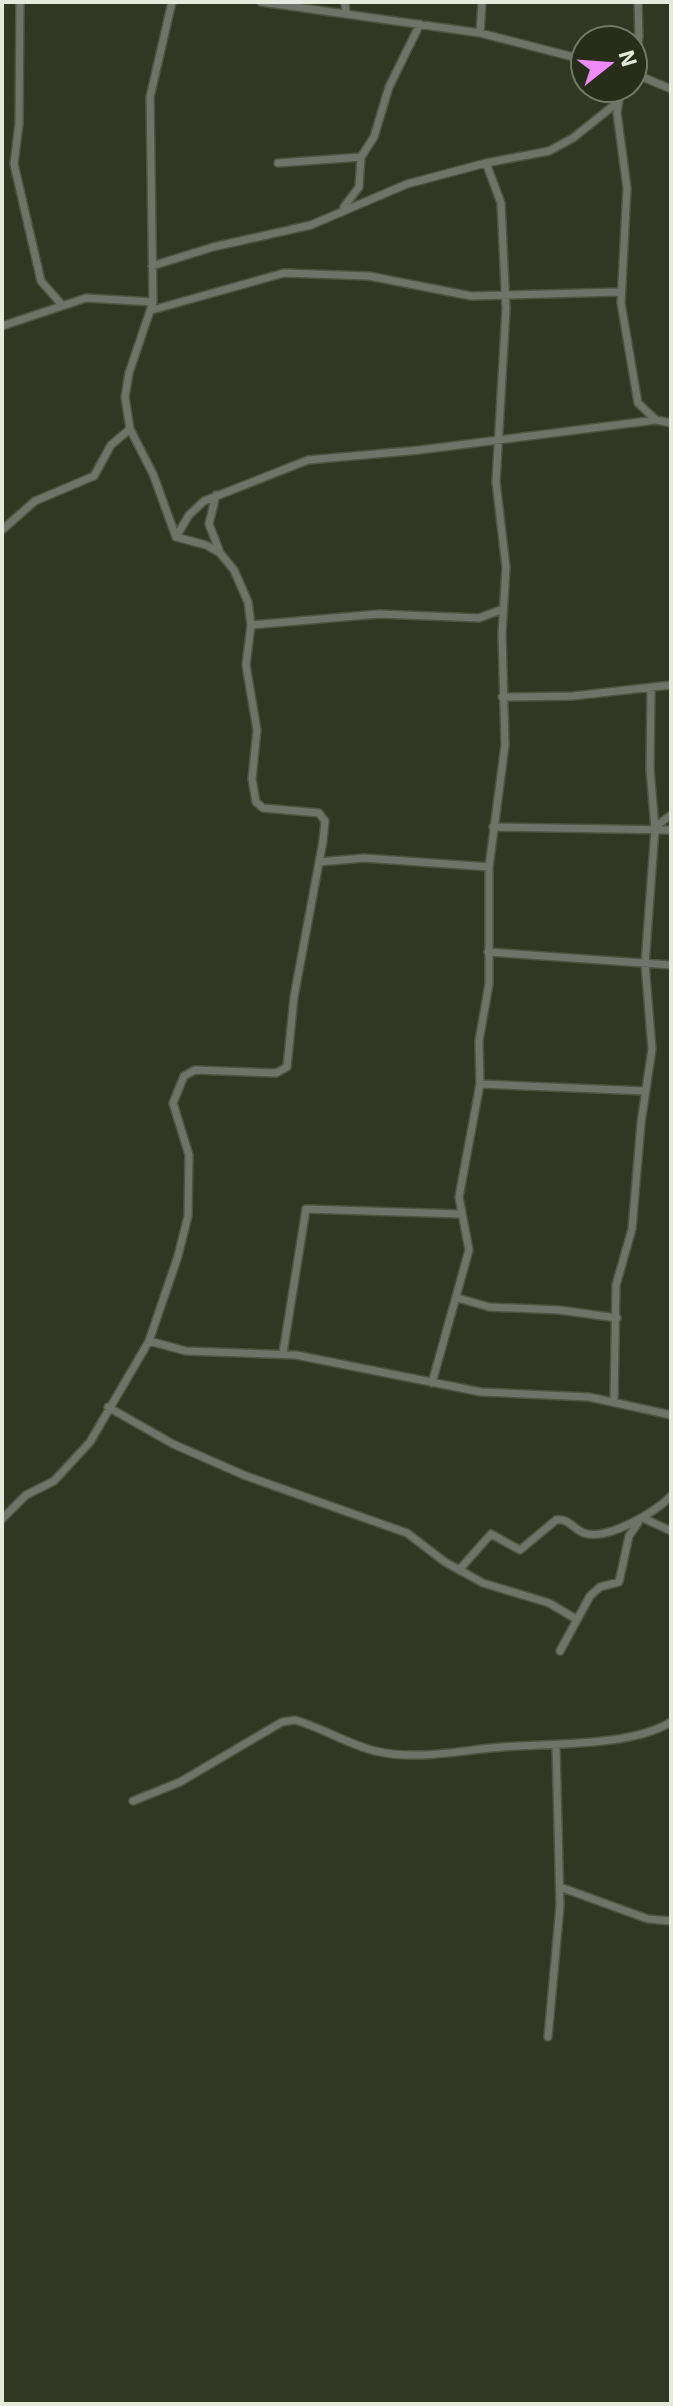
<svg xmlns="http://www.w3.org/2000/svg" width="673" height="2406" font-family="'Exo 2',sans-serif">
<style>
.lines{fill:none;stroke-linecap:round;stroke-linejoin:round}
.street-casing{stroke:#4d5440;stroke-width:10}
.street{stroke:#6f7368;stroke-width:7}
</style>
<rect width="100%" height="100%" fill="#303722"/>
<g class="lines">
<defs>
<path id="street" d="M20,2L19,124L14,164L41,281L62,305
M261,2L480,33L585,60
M345,2L346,14
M480,33L482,2
M633,69L639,37L638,2
M633,73L671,89
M621,88L617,113L627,188L621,303L638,403L655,419
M278,163L361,157
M344,207L359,187L361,157L374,137L389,87L420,24
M152,266L213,247L311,225L407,184L486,163L549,151L573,138L618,102
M152,310L284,273L369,276L471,296L620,292
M2,326L86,298L153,302
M216,495L209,524L219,550
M2,530L35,501L94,476L111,445L130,429
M176,537L189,515L204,501L308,460L420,450L656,420L671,423
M251,625L379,614L479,618L503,609
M502,697L573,696L671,685
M493,827L671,830
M655,827L671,815
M319,862L364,858L489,867
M488,952L671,965
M480,1084L645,1091
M458,1298L489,1307L559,1310L617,1318
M149,1341L186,1351L296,1355L481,1392L589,1397L671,1415
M283,1353L306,1209L460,1214
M432,1383L469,1250L459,1197L480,1084L479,1041L489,984V867L505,745L502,634L506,567L496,482L506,309L501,203L486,163
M614,1402L616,1285L632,1229L641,1123L652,1049L645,964L655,829L650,769L651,689
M108,1407L173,1444L246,1476L407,1533L445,1562L483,1583L549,1603L576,1619
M2,1519L26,1495L54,1481L90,1442L149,1341L178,1256L188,1216L189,1155L173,1103L184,1076L195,1070L276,1073L287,1067L294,997L323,841L325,821L319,813L263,808L256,802L252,779L257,730L246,665L251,625L248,602L234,570L220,553L206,545L176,537L153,474L130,429L125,397L129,373L153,302L150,97L172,2
M645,1519L671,1531
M459,1570L491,1534L520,1550L556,1520C569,1518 573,1529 584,1533C608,1541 655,1512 671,1496
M560,1651L590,1596L600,1587L619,1582L629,1536L638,1523
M133,1801L180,1782L282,1722L295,1720C323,1728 347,1744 375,1751C417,1761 461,1750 503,1747C551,1743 630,1747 671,1722
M560,1887L648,1919L671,1921
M548,2037L560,1906L556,1746"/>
</defs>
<use href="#street" class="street-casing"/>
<use href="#street" class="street"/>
</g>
<rect width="673" height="2406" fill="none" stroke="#e5eadd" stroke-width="8"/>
<g transform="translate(609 64) rotate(73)"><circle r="38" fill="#262d18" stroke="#727967" stroke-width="2"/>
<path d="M0-6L14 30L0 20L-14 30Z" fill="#ee8bf8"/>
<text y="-12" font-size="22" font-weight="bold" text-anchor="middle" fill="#e5eadd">N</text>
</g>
</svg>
